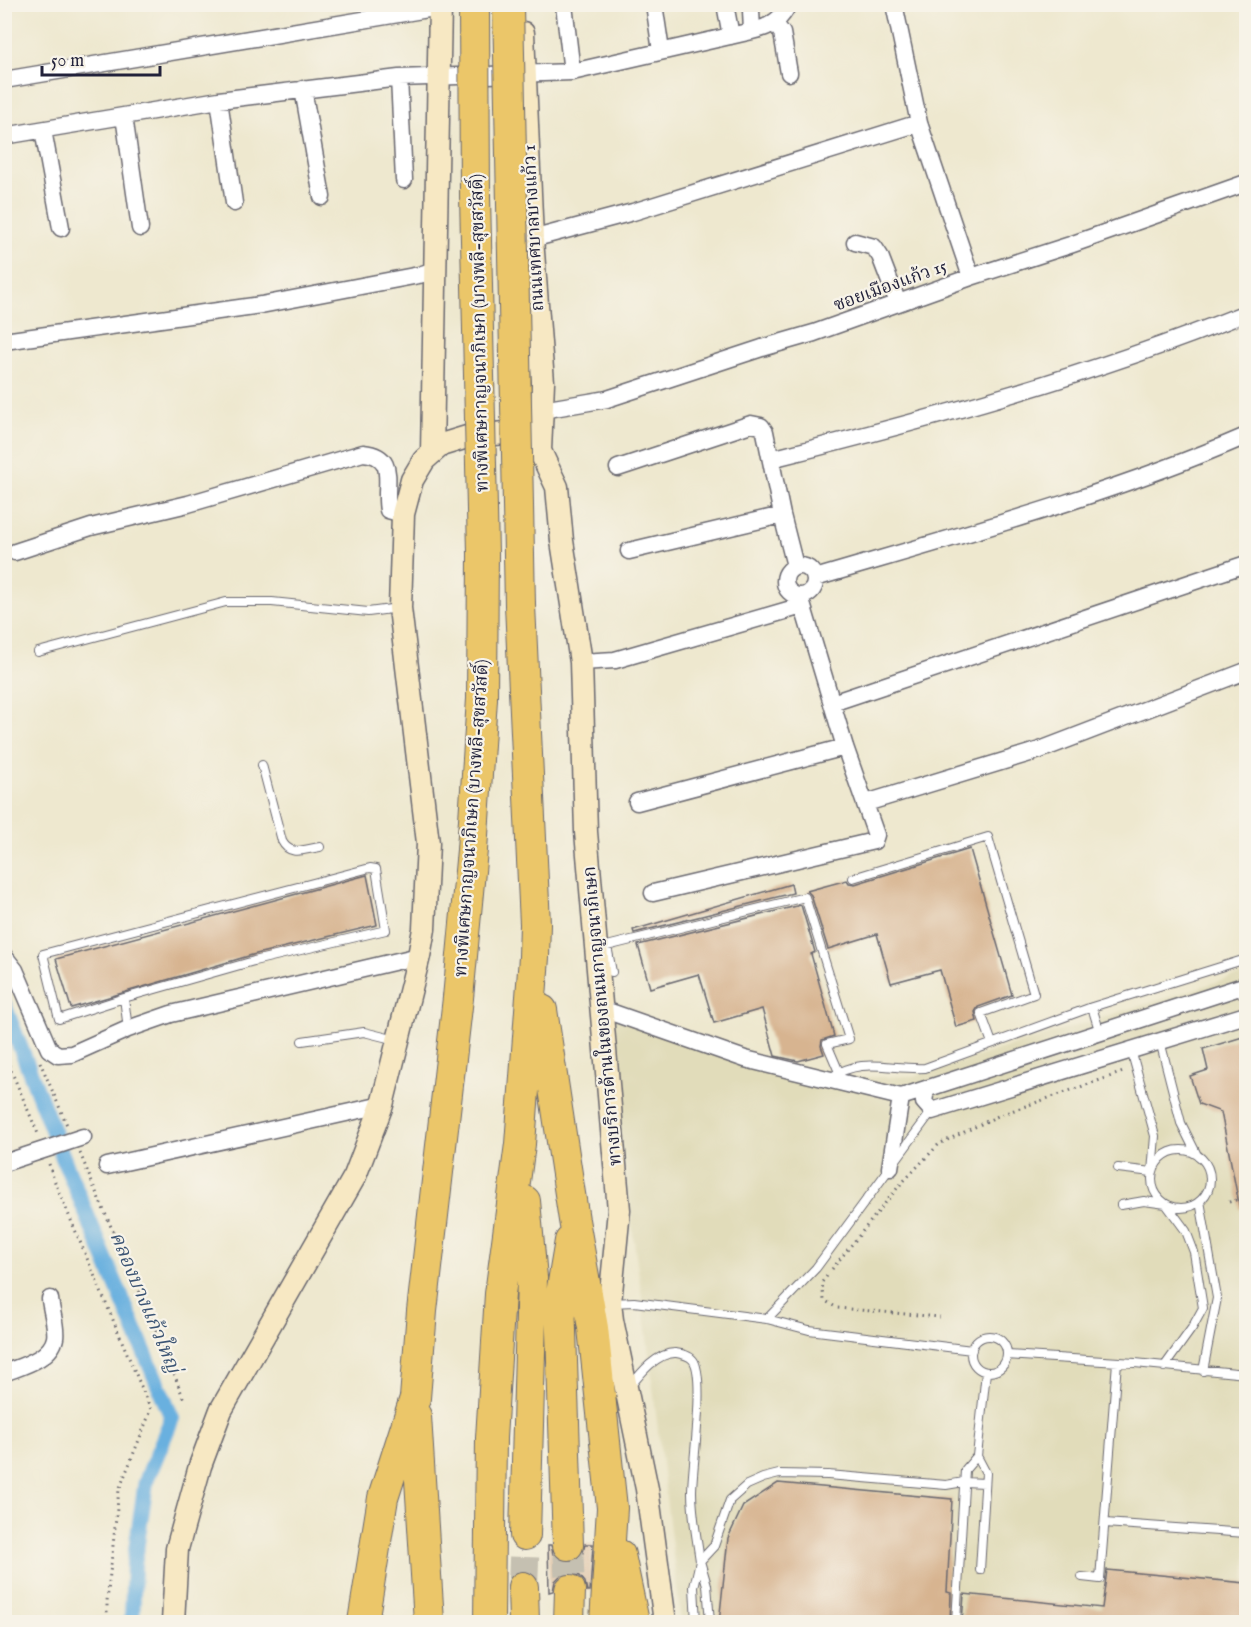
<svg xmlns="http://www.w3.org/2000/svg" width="1251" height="1627" font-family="'IM FELL English','Noto Serif Thai',serif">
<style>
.built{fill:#e1dcba}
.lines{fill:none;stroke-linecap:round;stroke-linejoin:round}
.canal{stroke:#69b0df;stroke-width:16}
.building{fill:#d7b490}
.motorway-tunnel{stroke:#c5c0b1;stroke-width:30;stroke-dasharray:30 15;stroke-linecap:butt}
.service-casing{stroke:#69676f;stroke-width:10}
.minor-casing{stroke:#69676f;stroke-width:19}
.secondary-casing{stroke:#69676f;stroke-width:25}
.motorway-casing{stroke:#69676f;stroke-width:32}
.path{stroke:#69676f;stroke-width:3;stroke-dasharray:1.5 4.5;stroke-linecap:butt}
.service{stroke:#fff;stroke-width:8}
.minor{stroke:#fff;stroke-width:16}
.secondary{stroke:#f7e8c3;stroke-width:22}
.motorway{stroke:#ebc669;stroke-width:30}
.motorway-bridge-casing{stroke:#69676f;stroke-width:32;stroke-linecap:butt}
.motorway-bridge{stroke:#ebc669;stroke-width:30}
.labels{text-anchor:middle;stroke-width:4.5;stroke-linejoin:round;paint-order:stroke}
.street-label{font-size:18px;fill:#22223b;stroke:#f7f3e8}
.water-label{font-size:20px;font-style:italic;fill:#3b5474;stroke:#f7f3e8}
</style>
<rect width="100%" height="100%" fill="#f7f3e8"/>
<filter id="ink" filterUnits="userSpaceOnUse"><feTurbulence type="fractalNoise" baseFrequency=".0167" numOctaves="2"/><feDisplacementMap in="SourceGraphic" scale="12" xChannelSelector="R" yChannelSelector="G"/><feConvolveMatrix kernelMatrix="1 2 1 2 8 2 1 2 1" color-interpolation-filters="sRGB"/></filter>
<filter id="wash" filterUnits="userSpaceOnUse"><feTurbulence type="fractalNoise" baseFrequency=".008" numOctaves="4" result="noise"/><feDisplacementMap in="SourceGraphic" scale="24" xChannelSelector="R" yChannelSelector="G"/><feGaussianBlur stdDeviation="1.35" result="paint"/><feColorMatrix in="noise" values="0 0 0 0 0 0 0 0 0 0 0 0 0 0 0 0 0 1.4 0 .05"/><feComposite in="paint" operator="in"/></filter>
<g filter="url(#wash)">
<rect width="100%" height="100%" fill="#eee8cf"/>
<path class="built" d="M1246,973V1622H681L642,1296L599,1004L818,1079L914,1076Z"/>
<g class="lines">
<path class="canal" d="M4,1005L66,1165L172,1418L146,1481L134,1564L132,1622"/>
</g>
<g id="blocks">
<path class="building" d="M970,849L1012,995L978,1007L975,1012L977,1021L956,1027L940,970L891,983L877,934L828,949L811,895L807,891L847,880L849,883L855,884Z
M367,875L377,925L252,955L71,1008L56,959Z
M791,884L793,893L634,933L633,930Z
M801,905L815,952L811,954L834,1036L822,1040L821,1046L824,1054L798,1061L775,1056L762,1009L714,1023L699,974L650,988L638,945Z
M1246,1036V1209H1240L1221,1112L1199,1104L1190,1076L1208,1070L1203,1049Z
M778,1483L952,1499L947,1592L951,1593L950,1623H719L728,1538L743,1506Z
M585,1544H593L590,1591H587L585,1582L580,1576L570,1573L561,1575L555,1581L553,1591L549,1592L548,1545H551L553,1554L559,1560L568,1562L578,1559L583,1553Z
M1107,1570L1246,1583V1623H962L964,1594L1102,1608Z"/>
</g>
</g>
<g filter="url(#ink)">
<use href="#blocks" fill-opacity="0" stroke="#69676f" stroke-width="1.5"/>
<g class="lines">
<path class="motorway-tunnel" d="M568,1545L570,1590
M523,1587L525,1535"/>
<defs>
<path id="service" d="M38,652L226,602H272L368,612L399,608
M262,765L282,841C290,857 304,849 320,847
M853,878L988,837L1034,994L981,1013L992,1043
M612,972L607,946L805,897L849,1039L827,1044L839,1072
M124,998L59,1019L43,954L370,868L376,869L386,930L254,961L124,998L128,1029
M1092,1007L1100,1033
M302,1041L364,1032L396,1040
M1160,1041L1181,1123L1196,1153
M830,1078C862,1056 889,1070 925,1068L1092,1007L1246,959
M1152 1179a29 29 0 1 1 58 0a29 29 0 1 1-58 0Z
M1118,1168L1152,1172L1155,1136L1131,1050
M1200,1201L1217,1298L1203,1371
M1121,1205L1144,1201L1166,1204L1186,1231L1194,1252L1203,1308L1192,1328L1164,1367
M611,1303L634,1302L767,1319L809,1330L972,1350
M767,1319L816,1268L932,1111
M971 1354a18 18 0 1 1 36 0a18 18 0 1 1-36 0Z
M1007,1355L1135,1363L1246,1374
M629,1388C640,1374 657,1352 676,1353C682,1354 689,1355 693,1360C706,1376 692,1467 692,1492C692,1515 697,1539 700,1561
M1105,1523L1246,1533
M700,1561L714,1546L730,1500L747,1485L763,1478L779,1474L828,1475L946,1485L964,1482L985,1483
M980,1570L986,1473L977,1456L986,1372
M1082,1577L1100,1579L1117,1362
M696,1622L694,1587L700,1561L707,1585L710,1622
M956,1622L965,1470L977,1456"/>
<path id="minor" d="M654,4L661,51
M725,4L731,36
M754,4L751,10L752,31C768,28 782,20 788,4
M894,4L919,123L971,277
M564,5L572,72
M774,22L782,33L789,73
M4,80L458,4
M303,89L322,197
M219,100L234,203
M124,116L140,228
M43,130L61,228
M4,136L219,100L399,78
M404,180L399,78L572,72L752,31
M532,239L633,212L919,123
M855,242L874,247L880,256L898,303
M4,341L261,305L419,275L435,270
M542,410L607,399L762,348L814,333L971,277L1070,245L1246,183
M771,459C932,419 1092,375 1246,313
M618,468L751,424L761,426L765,432L782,515L795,566
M629,551L782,515
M15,552L91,527L188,504L363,453C399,456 383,485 388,510L403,514
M785 581a15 15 0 1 1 30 0a15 15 0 1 1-30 0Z
M815,578C961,535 1107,496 1246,436
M581,662L615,660L802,606
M832,703L1246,564
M637,802L845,747
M866,803L1040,750L1246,671
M653,893L874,841L876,835L845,747L800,597
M4,956L15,970L49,1049L58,1055L72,1054L128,1029L171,1014L419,956
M602,1009L745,1059L901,1097L1246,985
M926,1089L924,1102L932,1111L1246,1015
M4,1163L83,1137
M107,1166L382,1105
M890,1168L901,1097
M4,1373C21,1366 51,1359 55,1338C57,1327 51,1311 50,1299"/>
<path id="secondary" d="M523,33L532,239L543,382L540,451
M432,453L440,4
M173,1622L177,1549L200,1466L221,1410L355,1176L382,1105L419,956L424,929L428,843L400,608L403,514L412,480L424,460L441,445L467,437L504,433L540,451L557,487L562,541L581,662L586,832L619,1210L610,1303L612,1320L647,1489L665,1622"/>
<path id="motorway" d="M542,1010L574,1220L593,1328L612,1508L605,1622
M416,1416L429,1622
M525,1535L532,1278L525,1201
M568,1545L560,1300L570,1241
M620,1555L634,1622
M523,1587L524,1622
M363,1622L383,1498L415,1398L422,1311L458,998
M489,1622L491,1438L500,1294L520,1144L534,957L535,924L520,605
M569,1622L570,1590"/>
</defs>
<use href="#service" class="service-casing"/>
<use href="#minor" class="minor-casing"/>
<use href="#secondary" class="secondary-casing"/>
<use href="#motorway" class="motorway-casing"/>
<path class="path" d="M4,1054L39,1136
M40,1062L67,1125
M80,1153C113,1236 153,1316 184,1400
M49,1164L54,1180L151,1410L119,1490L107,1601V1622
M1229,1202L1246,1197
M832,1269L899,1186L939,1144L1000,1115L1126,1071
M827,1276L822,1282L824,1300L837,1308L940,1317"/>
<use href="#service" class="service"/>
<use href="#minor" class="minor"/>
<use href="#secondary" class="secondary"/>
<use href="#motorway" class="motorway"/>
<defs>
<path id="motorway-bridge" d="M508,4L520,605
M458,998L472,850L482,699L483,554L475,196L474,4"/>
</defs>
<use href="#motorway-bridge" class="motorway-bridge-casing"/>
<use href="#motorway-bridge" class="motorway-bridge"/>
</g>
</g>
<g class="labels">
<g class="street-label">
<text transform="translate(533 228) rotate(-93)" y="6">ถนนเทศบาลบางแก้ว 1</text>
<text transform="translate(890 285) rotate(-20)" y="6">ซอยเมืองแก้ว 15</text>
<text transform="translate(479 333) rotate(-91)" y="6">ทางพิเศษกาญจนาภิเษก (บางพลี-สุขสวัสดิ์)</text>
<text transform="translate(471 818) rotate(-86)" y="6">ทางพิเศษกาญจนาภิเษก (บางพลี-สุขสวัสดิ์)</text>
<text transform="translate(602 1016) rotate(-95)" y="6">ทางบริการด้านในของถนนกาญจนาภิเษก</text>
</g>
<g class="water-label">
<text transform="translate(146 1302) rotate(67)" y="7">คลองบางแก้วใหญ่</text>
</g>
</g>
<rect width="1251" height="1627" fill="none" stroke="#f7f3e8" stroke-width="24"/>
<path d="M42 66v9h118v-9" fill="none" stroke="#22223b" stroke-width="3"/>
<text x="51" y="66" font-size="18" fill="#22223b" stroke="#f7f3e8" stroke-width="4.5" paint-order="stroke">50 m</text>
</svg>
